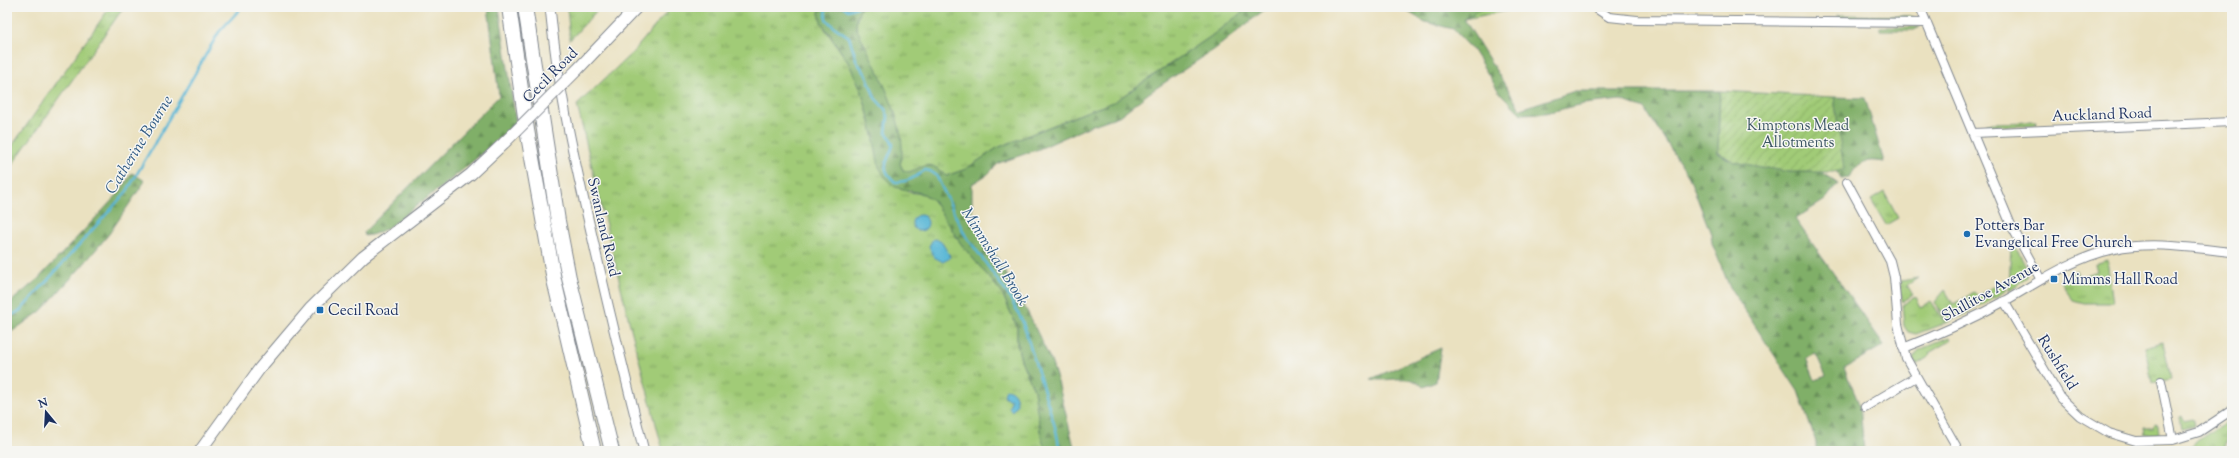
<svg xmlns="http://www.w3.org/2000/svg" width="2239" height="458" font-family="'Sorts Mill Goudy',serif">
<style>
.grass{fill:url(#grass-tufts);stroke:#5e7d6a}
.forest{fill:url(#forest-firs);stroke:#4e6f63;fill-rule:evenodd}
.garden{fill:url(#garden-furrows);stroke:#5e7d6a}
.water{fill:#57b6d6;stroke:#39729a}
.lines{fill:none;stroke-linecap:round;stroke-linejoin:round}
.stream{stroke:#57b6d6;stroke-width:2.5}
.minor-casing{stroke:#82888f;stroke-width:10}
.tertiary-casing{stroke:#82888f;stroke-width:11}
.secondary-casing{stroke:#82888f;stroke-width:13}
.motorway-casing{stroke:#82888f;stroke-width:16}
.minor{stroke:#fff;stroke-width:8}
.tertiary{stroke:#fff;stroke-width:9}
.secondary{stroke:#fff;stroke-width:11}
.motorway{stroke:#fff;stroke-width:14}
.secondary-bridge-casing{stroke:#82888f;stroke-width:13;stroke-linecap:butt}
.secondary-bridge{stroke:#fff;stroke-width:11}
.poi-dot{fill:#1f6fb2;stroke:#f6f6f2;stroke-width:1.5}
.labels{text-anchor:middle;stroke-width:3;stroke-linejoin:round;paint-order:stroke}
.street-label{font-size:15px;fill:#1b2f5e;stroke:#f6f6f2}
.park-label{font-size:15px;fill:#3c5664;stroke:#f6f6f2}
.poi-label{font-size:15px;fill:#1b2f5e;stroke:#f6f6f2;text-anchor:start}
.water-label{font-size:16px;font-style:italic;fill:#2d5882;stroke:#f6f6f2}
</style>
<defs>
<pattern id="grass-tufts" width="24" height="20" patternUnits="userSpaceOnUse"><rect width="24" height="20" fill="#a1cb77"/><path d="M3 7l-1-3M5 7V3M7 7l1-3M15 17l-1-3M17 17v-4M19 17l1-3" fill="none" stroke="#82a565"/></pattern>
<pattern id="forest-firs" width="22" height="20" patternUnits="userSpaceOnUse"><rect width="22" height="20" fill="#80af68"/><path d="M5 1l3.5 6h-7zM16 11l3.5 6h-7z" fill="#688f59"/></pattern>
<pattern id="garden-furrows" width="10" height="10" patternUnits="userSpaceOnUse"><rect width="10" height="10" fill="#a1cb77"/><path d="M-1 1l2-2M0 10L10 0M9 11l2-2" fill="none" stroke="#82a565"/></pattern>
</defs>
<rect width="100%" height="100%" fill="#f6f6f2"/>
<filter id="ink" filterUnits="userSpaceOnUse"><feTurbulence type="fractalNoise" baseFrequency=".025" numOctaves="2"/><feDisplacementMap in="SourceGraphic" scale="8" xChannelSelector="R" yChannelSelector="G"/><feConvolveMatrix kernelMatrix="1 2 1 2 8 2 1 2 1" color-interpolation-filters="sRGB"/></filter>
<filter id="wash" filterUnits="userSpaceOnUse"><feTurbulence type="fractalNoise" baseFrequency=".012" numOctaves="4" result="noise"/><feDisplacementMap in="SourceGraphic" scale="16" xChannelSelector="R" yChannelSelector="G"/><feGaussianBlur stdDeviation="0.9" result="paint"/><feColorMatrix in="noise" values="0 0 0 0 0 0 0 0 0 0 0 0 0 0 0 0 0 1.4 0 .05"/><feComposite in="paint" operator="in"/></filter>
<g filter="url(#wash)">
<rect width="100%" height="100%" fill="#eae1c0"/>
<path class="grass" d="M110,7H124L7,172V153Z
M567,7H600L570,40Z
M671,7H821L819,13L825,29L848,62L861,89L871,125L908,192L924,194L933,200L961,244L1002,293L1017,327V344L1021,360L1034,390L1041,436L1046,451H663L629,321L577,105L633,52Z
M861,7H1249L1210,37L1114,102L1086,112L997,148L966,169L946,176C929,160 928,165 909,172L903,170L900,164L902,158L856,27L857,17Z
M1485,7H1527L1464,19Z
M1837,15L1911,16L1915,19H1838Z
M1880,27H1920L1914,30H1880Z
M2036,122L2035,125L2032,126H1985L1987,123Z
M1884,192L1898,218L1886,225L1871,200Z
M2013,242L2029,271L2028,278L2009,290L2011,243Z
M2107,260L2113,303H2084L2073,300L2060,280L2076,271L2079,277L2097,271L2095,264Z
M1918,278L1907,285L1913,295L1902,302L1901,281Z
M2006,279L2005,291L1994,298L1989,289Z
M1945,290L1953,304L1961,300L1969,312L1946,323L1935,302Z
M1987,290L1993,298L1970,311L1963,299L1974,292L1978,296Z
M1915,297L1920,307L1931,301L1945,323L1916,334L1908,332L1904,326L1902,305Z
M1950,337L1951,340L1929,353L1930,356L1916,365L1913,359L1919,350Z
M2163,342L2171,379L2152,383L2145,347Z
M2182,416L2184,421L2192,419L2194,426L2182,429L2180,417Z
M2232,419L2224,451H2175L2192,446L2196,441Z
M2154,423L2158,424L2159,434H2145L2144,427H2153Z"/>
<path class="forest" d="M488,7H499L516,123C483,154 449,182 412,209C398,220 384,234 365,236L364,232L499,96Z
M821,7H861L857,17L856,27C871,59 912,129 900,164L903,170L909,172C928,165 929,160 946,176L966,169L997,148L1086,112L1114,102L1210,37L1249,7H1268L1215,49L1149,93L1119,116L1090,126L1039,149L999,163L988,174L972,184V212L1028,313L1051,361L1058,382L1075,451H1046L1041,436L1034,390L1021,360L1017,344V327L1002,293L961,244L933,200L924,194L895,187L886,179L879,167L871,125L861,89L848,62L821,22L819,13Z
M1400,7H1485L1464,19L1520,109L1575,91H1720L1718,153L1734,162L1790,172H1821L1838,184L1825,200L1795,219L1884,345L1844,368L1860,406L1864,451H1816V442L1798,391L1730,288L1712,243L1711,234L1689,177L1645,109L1621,100L1584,104L1545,113L1521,114L1500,93L1472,49L1453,29L1425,22ZM1816,354L1826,376L1815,380L1806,358Z
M1834,97L1865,98L1884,162C1865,159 1859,161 1849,178L1842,179L1836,171L1843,169Z
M132,173L145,181L109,234L83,265L41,311L7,335V305L38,279L118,194Z
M1441,348L1436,382L1423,387C1409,372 1389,383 1371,379Z"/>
<path class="garden" d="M1720,91L1834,97L1844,170L1833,172H1790L1734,162L1718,152Z"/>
<path class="water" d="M912 223a8 8 0 1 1 16 0a8 8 0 1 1-16 0Z
M933,239L940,240L949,254L950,258L943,262L934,257L929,246Z
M1006,389C1015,390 1017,398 1017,405L1012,411L1009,408L1011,400L1005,398L1004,395Z"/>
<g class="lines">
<path class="stream" d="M825,7L826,19L833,26L849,37L857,62L867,76L875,98L885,109L888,116L886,133L890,137L893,145C888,163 878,166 895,182C909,182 914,178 925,170L930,171L936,175L964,233L1007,293L1022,320L1056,430L1060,451
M844,7L848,10L857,7
M7,318L21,310L127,191L219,32L242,7"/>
</g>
</g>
<g filter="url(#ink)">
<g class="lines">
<defs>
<path id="minor" d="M1594,7L1609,17L1637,20L1927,23
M1920,7L2011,225L2041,280
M1973,133L2232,122
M1847,182L1890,261L1894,277L1898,324L1906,358L1959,451
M2004,301L2061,398L2080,416L2109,433L2136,441L2173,440L2199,432L2232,410
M1903,348C1938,335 1972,319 2005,301C2040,281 2073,258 2114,249C2152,241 2193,248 2232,252
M2161,381L2173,440
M1865,407L1916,377"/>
<path id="tertiary" d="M550,7C557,82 573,154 590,227C607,302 625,377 644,451"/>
<path id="secondary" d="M577,70L637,7
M200,451L260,368L310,309L363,257L471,174L505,142"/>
<path id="motorway" d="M509,7L527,130L554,280L594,451
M525,7L558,221L569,278L612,451"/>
</defs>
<use href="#minor" class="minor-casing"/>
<use href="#tertiary" class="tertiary-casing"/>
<use href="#secondary" class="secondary-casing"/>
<use href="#motorway" class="motorway-casing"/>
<use href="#minor" class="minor"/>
<use href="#tertiary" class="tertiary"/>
<use href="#secondary" class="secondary"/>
<use href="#motorway" class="motorway"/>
<defs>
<path id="secondary-bridge" d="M505,142L577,70"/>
</defs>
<use href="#secondary-bridge" class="secondary-bridge-casing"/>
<use href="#secondary-bridge" class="secondary-bridge"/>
</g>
</g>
<g class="poi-dot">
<circle cx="1967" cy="234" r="4"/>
<rect x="2050" y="275" width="8" height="8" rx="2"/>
<rect x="316" y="306" width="8" height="8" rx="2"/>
</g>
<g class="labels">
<g class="street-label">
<text transform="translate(550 75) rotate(-45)" y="5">Cecil Road</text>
<text transform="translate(2102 114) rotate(-2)" y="5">Auckland Road</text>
<text transform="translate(604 227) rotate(77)" y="5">Swanland Road</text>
<text transform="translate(1990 291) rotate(-29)" y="5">Shillitoe Avenue</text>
<text transform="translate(2058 362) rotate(58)" y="5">Rushfield</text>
</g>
<g class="park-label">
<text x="1798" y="130">Kimptons Mead<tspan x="1798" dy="17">Allotments</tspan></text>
</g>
<g class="poi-label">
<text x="1975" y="230">Potters Bar<tspan x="1975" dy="17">Evangelical Free Church</tspan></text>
<text x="2062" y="284">Mimms Hall Road</text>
<text x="328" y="315">Cecil Road</text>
</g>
<g class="water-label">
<text transform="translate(138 144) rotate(-58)" y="6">Catherine Bourne</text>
<text transform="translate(996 256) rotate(58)" y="6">Mimmshall Brook</text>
</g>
</g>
<rect width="2239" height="458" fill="none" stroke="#f6f6f2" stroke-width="24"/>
<g transform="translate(46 412) rotate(342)" stroke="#f6f6f2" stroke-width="3" paint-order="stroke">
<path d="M0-3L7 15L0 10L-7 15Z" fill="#1b2f5e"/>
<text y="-6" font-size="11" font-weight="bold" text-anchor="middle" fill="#1b2f5e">N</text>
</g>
</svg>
